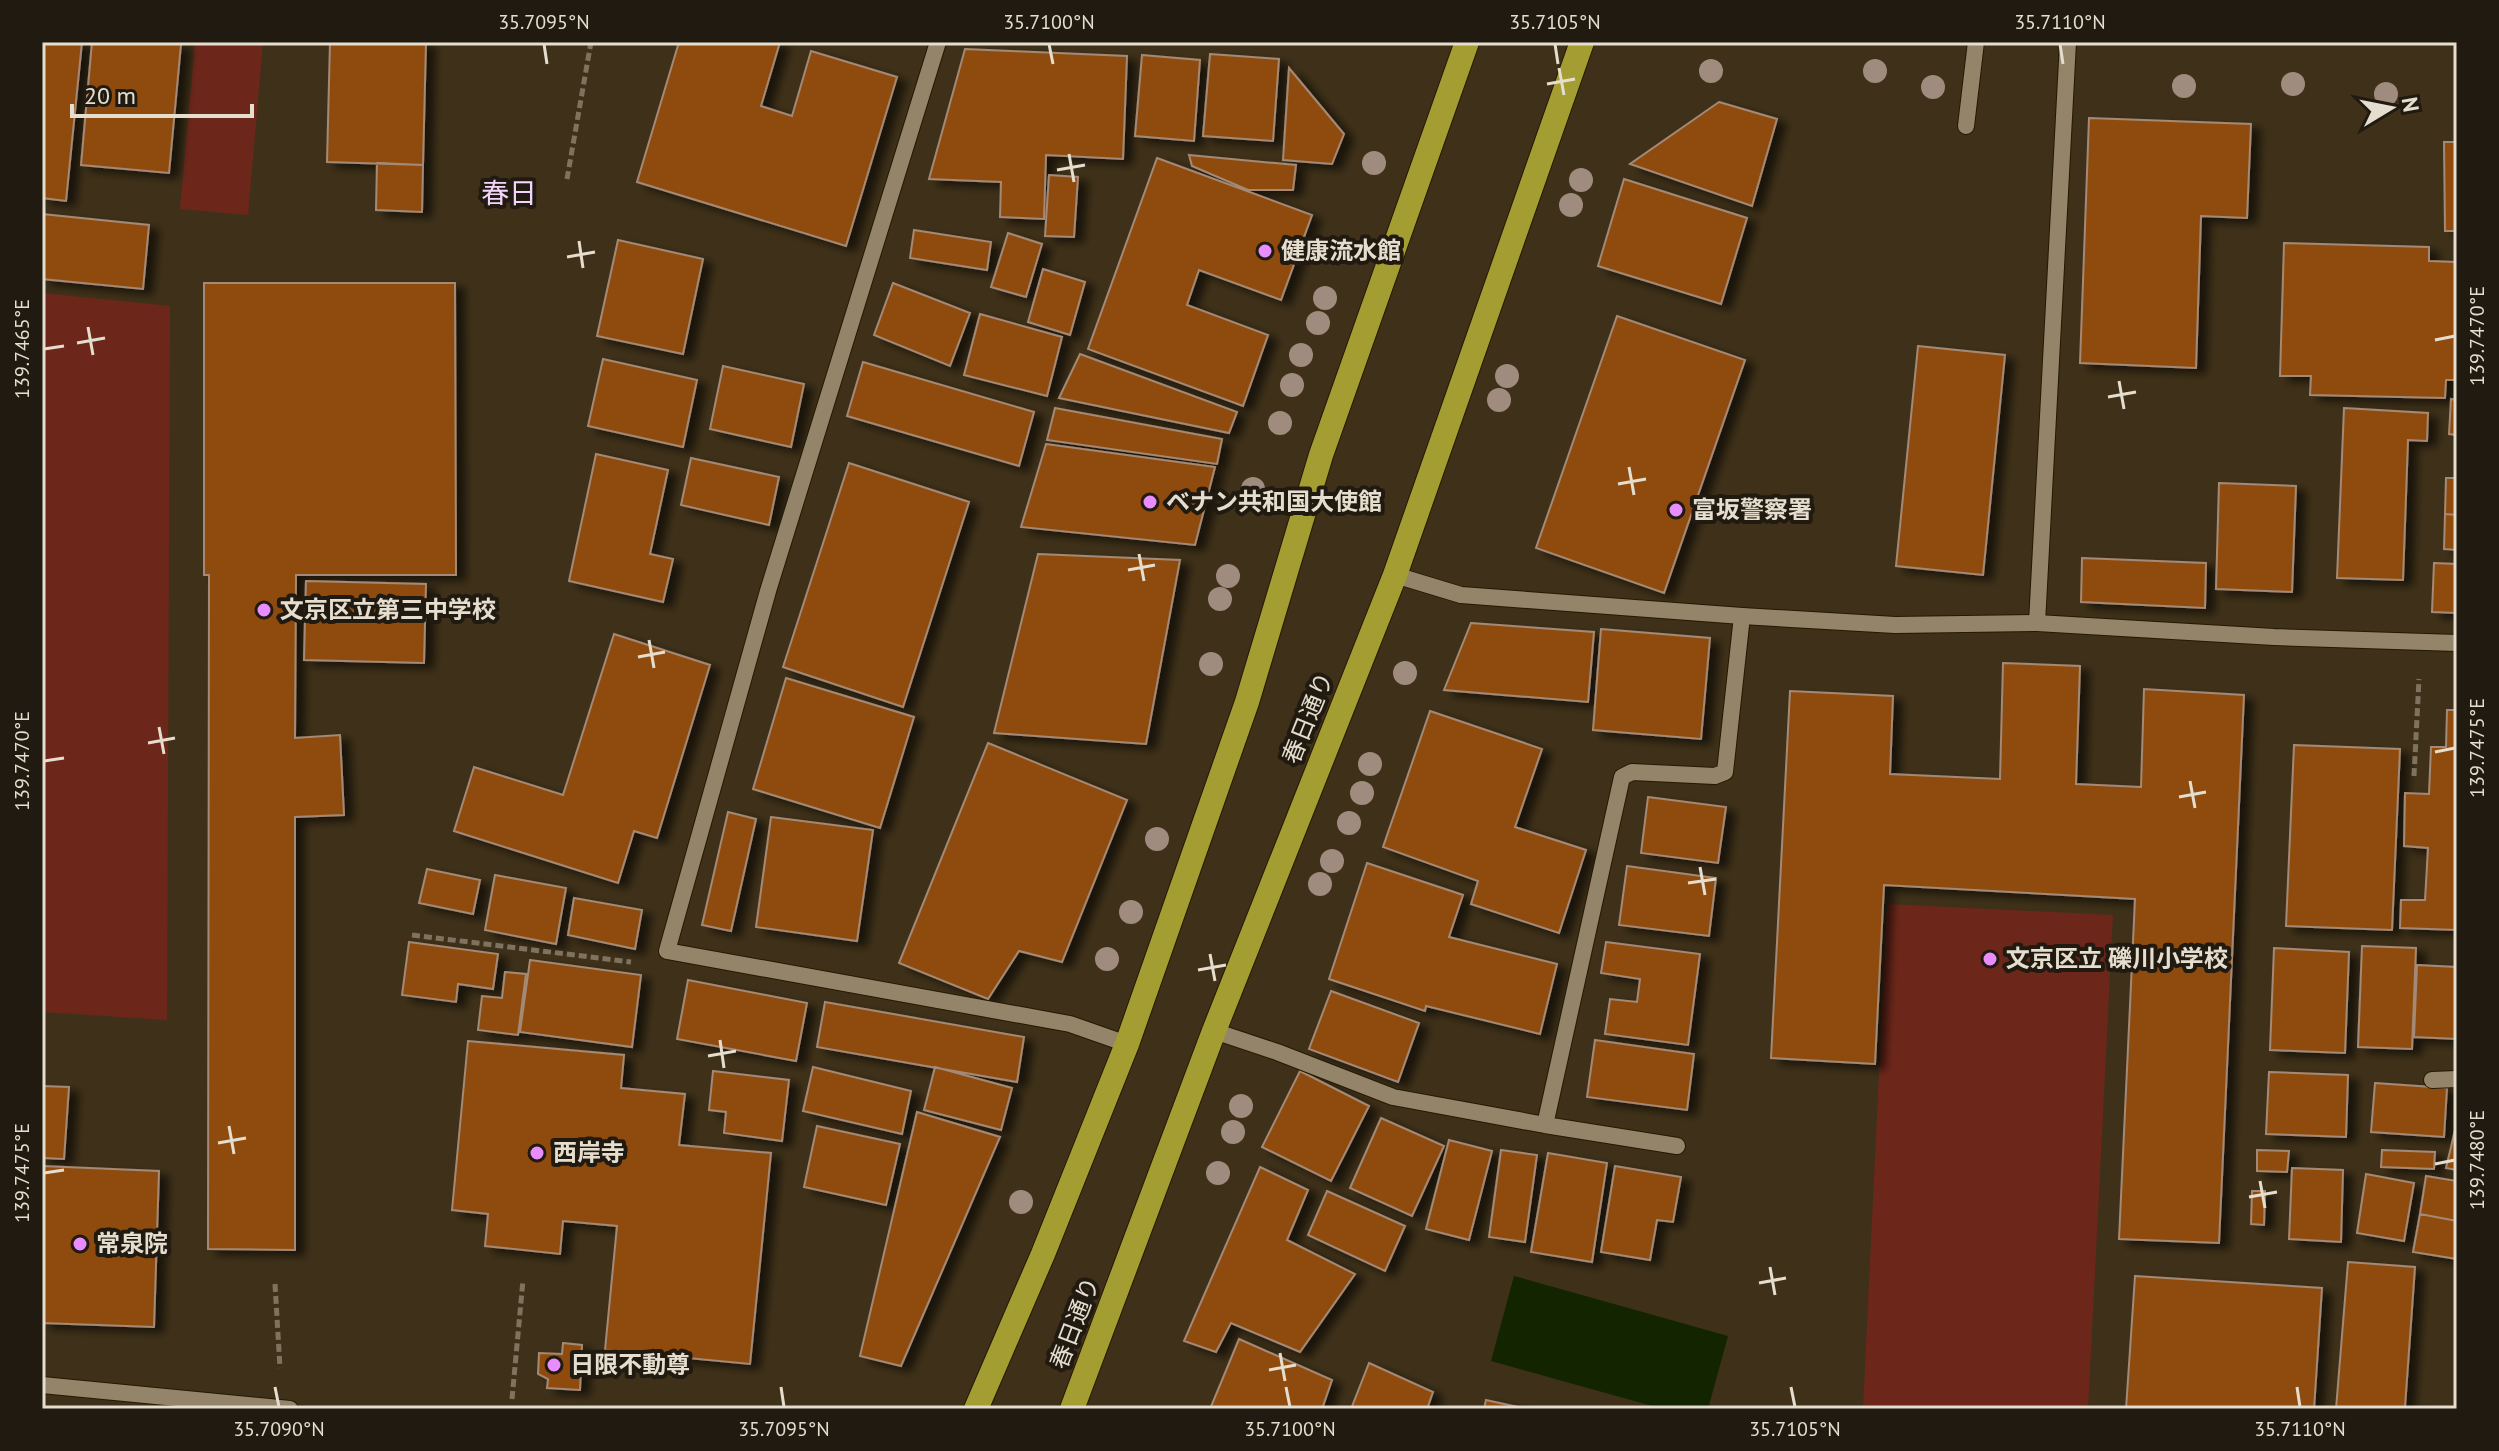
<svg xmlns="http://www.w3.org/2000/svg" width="2499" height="1451" font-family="'PT Sans','Noto Sans JP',sans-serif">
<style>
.green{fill:#6c271a}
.water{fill:#132400}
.building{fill:#8f4c0b;stroke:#a48976;stroke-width:2;filter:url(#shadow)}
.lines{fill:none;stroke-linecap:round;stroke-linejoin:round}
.lane-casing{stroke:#251902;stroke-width:18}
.street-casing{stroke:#251902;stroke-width:18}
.highway-casing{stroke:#251902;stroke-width:26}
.path{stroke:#7f735f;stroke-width:5;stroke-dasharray:8 4;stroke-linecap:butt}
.lane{stroke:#94856a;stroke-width:16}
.street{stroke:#94856a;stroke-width:16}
.highway{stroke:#a49d32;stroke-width:24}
.tree{fill:#a08c7e}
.ticks{fill:none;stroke:#e5ddce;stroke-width:3}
.poi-dot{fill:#e98dfe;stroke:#211a10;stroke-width:3}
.labels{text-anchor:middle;stroke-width:8;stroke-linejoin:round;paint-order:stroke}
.poi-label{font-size:24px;font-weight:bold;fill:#e5ddce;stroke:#211a10;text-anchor:start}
.street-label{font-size:24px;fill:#e5ddce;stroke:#211a10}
.quarter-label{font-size:28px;fill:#f3d4fa;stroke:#211a10}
.neatline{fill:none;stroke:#e5ddce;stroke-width:3}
.ticks-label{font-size:20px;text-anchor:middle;fill:#e5ddce}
</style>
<defs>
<filter id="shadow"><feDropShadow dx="9" dy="5" stdDeviation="4" flood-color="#0009"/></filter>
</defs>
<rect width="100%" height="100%" fill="#3f3119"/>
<path class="green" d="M195,42H263L248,215L180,209Z
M42,293L170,306L167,1020L42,1012Z
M1887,904L2113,915L2088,1409H1863Z"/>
<path class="water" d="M1514,1276L1728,1336L1708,1409H1663L1491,1361Z"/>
<path class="building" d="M42,42H82L66,201L42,198Z
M92,42L181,44L169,173L81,165Z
M330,42H426L423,165L327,162Z
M679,42H780L761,106L792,116L811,51L897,77L846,246L637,182Z
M965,49L1127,56L1123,159L1046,155L1044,219L1000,217L1001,182L929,179Z
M1210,54L1279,59L1273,141L1203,136Z
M1142,55L1200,60L1194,141L1135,136Z
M1289,68L1344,134L1332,164L1283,160Z
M1719,102L1777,119L1752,206L1630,164Z
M2089,118L2251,124L2247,218L2201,216L2196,368L2080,363Z
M2444,142H2457V231H2445Z
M1189,155L1296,165L1293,190H1248L1192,166Z
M1157,158L1312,215L1281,300L1199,270L1187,305L1268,335L1243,406L1088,349Z
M377,163L423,165L422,212L376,210Z
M1049,175L1078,177L1074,237L1045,236Z
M1624,179L1747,218L1721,304L1598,266Z
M42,214L149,225L143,289L42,279Z
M914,230L991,242L987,270L910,258Z
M1008,233L1042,244L1026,297L991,287Z
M618,240L703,259L683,354L597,336Z
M2284,243L2429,247V261L2457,262V380H2446L2445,398L2310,395L2311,376H2280Z
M1043,269L1085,282L1070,335L1028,322Z
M204,283H455L456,575H296L295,738L340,735L344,815L295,817V1250L208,1249L209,575H204Z
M893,283L970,313L950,366L874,335Z
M980,314L1062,337L1047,396L964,375Z
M1617,316L1745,360L1664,593L1536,548Z
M1918,346L2005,355L1983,575L1896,566Z
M1080,354L1237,412L1229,433L1059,398Z
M603,359L697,380L683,447L588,426Z
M863,362L1034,412L1019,466L847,416Z
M723,366L804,384L791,447L710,429Z
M2451,399L2457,400V435L2449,434Z
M1055,408L1222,439L1217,464L1047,440Z
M2344,408L2428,413L2427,441L2408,440L2403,580L2337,578Z
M1046,444L1215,467L1195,545L1021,527Z
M596,454L668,470L650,554L673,559L663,602L569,581Z
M691,458L779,477L769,525L681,505Z
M849,463L969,502L903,707L783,667Z
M2446,478H2457V515L2445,514Z
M2219,483L2296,486L2292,592L2216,589Z
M2445,514L2457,515V550L2444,549Z
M1038,554L1180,560L1146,744L994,733Z
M2082,558L2206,563L2205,608L2081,602Z
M2434,563L2457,564V613L2432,612Z
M306,581L426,584L424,663L304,660Z
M1471,623L1594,632L1588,702L1444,690Z
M1601,629L1710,638L1701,739L1593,730Z
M614,634L710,665L657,838L634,831L618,883L454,831L474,767L563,795Z
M2003,663L2080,666L2076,784L2141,787L2144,689L2244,695L2219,1243L2119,1239L2135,899L1884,885L1875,1064L1771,1058L1790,691L1893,696L1890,774L2000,779Z
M786,678L914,717L880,828L753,789Z
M2447,710H2457V930L2400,928L2401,900H2425L2428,848L2404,846L2405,793L2429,794L2431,747H2446Z
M1430,711L1542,749L1515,827L1586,850L1559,933L1471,904L1478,881L1383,847Z
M988,743L1127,800L1062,962L1019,951L988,999L899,963Z
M2294,745L2400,749L2392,930L2286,926Z
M1648,797L1726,807L1718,863L1641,853Z
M728,812L756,819L731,931L702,925Z
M771,817L873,830L857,941L756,927Z
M1367,863L1463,895L1449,937L1557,964L1540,1034L1426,1006L1425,1011L1329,979Z
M1627,866L1716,878L1709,936L1619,925Z
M427,869L480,880L473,914L419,903Z
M495,875L566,888L556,944L485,930Z
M574,898L642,910L635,949L568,935Z
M409,942L498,954L493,989L458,984L456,1002L402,995Z
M1606,942L1700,954L1688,1045L1605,1034L1610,999L1637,1002L1640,979L1601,973Z
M2362,946L2416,948L2412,1049L2358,1047Z
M2274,948L2349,952L2345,1053L2270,1050Z
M530,960L641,975L632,1047L520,1032Z
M2417,965L2457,967V1039L2414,1037Z
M505,972L526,974L518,1035L478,1030L482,996L502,998Z
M688,980L807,1003L796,1061L677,1039Z
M1331,991L1419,1023L1398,1082L1309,1049Z
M825,1002L1024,1037L1017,1082L817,1047Z
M1595,1040L1694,1054L1687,1110L1587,1097Z
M468,1041L624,1055L621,1088L685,1094L679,1145L771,1153L750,1364L605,1350L617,1226L563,1221L560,1254L485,1246L488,1214L452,1210Z
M813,1067L911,1091L902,1134L803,1111Z
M935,1067L1012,1088L1001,1130L924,1110Z
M713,1071L789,1080L782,1141L724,1133L726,1112L709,1110Z
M1300,1071L1369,1106L1331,1181L1262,1147Z
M2269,1072L2348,1075L2346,1137L2266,1134Z
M2375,1083L2447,1088L2444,1137L2371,1132Z
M42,1086L69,1087L64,1159L42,1158Z
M917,1112L1000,1137L901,1366L860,1356Z
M1381,1118L1444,1146L1412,1216L1350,1188Z
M2457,1122V1170L2446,1168Z
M817,1126L900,1144L886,1205L804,1187Z
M1449,1140L1492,1151L1469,1240L1426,1229Z
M1501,1150L1537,1155L1525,1242L1489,1237Z
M2257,1150L2289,1151L2287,1172L2257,1171Z
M2382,1150L2435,1152L2434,1169L2381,1167Z
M1548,1153L1607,1163L1592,1262L1531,1252Z
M42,1166L159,1171L154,1327L42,1323Z
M1615,1166L1681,1177L1673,1222L1657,1220L1650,1260L1601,1252Z
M1260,1167L1308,1190L1287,1240L1355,1274L1300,1352L1231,1323L1216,1352L1184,1341Z
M2292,1168L2343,1170L2341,1242L2289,1239Z
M2366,1174L2414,1183L2404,1241L2357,1233Z
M2426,1176L2457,1181V1221L2420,1214Z
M1327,1191L1405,1226L1385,1271L1308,1235Z
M2252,1191H2265L2264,1225L2251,1224Z
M2420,1214L2457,1221V1259L2413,1252Z
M2348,1262L2415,1267L2405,1407L2436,1409H2336Z
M2135,1276L2322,1288L2314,1409H2126Z
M1239,1339L1332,1380L1322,1409H1210Z
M563,1343L582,1345L580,1390L547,1388L548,1379L538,1374L539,1353L562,1354Z
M1369,1363L1433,1392L1427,1409H1351Z
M1486,1400L1527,1409H1484Z"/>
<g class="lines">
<defs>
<path id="lane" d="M1966,126L1976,42
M2037,623L2068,42
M1214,1031L1277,1052L1393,1097L1545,1125L1622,777L1632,772L1715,776L1725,772L1742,616
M2432,1080L2457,1079
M1545,1125L1677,1146"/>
<path id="street" d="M938,42L768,591L667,951L1070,1024L1127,1044
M1395,575L1461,595L1742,616L1895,625L2037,623L2274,637L2457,643
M42,1385L290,1409"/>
<path id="highway" d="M976,1409L1043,1254L1127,1044L1247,702L1321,455L1467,42
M1072,1409L1214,1031L1395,575L1582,42"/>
</defs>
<use href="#lane" class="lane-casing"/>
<use href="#street" class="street-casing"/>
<use href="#highway" class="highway-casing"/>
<path class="path" d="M567,179L591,42
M2414,776L2419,679
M412,935L631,962
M275,1284L280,1368
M512,1399L523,1280"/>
<use href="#lane" class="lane"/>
<use href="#street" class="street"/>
<use href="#highway" class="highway"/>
</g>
<g class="tree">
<circle cx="1711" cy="71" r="12"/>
<circle cx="1875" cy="71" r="12"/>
<circle cx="2293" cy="84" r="12"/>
<circle cx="2184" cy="86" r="12"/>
<circle cx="1933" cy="87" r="12"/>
<circle cx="2386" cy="94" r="12"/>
<circle cx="1374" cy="163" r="12"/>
<circle cx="1581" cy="180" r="12"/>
<circle cx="1571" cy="205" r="12"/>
<circle cx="1325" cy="298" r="12"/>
<circle cx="1318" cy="323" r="12"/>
<circle cx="1301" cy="355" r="12"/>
<circle cx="1507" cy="376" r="12"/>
<circle cx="1292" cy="385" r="12"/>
<circle cx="1499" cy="400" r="12"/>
<circle cx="1280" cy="423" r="12"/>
<circle cx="1253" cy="489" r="12"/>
<circle cx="1228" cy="576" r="12"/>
<circle cx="1220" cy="599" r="12"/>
<circle cx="1211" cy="664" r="12"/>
<circle cx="1405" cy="673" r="12"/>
<circle cx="1370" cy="764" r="12"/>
<circle cx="1362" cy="793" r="12"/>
<circle cx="1349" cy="823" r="12"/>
<circle cx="1157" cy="839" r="12"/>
<circle cx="1332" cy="861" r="12"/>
<circle cx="1320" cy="884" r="12"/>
<circle cx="1131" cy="912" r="12"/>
<circle cx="1107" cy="959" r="12"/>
<circle cx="1241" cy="1106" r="12"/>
<circle cx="1233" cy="1132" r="12"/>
<circle cx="1218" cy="1173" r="12"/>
<circle cx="1021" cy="1202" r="12"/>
</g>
<path class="ticks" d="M544,44L547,64M1049,44L1053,64M1555,44L1558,64M2060,44L2063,64M1559,68L1564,95M1547,84L1575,79M1069,154L1074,182M1057,170L1085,165M579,241L583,268M567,257L595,252M88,327L93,355M2435,340L2455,336M77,343L105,338M44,349L64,346M2119,381L2124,409M2108,397L2136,392M1629,467L1634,495M1618,484L1646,479M1139,554L1144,581M1128,570L1155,565M649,640L654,668M638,657L665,652M159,727L164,754M148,743L175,738M2435,752L2455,748M44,761L64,758M2190,781L2195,808M2179,797L2206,792M1700,867L1705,895M1688,883L1716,879M1210,954L1215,981M1198,970L1226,965M720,1040L724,1068M708,1056L736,1051M229,1126L234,1154M218,1143L246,1138M2435,1164L2455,1160M44,1173L64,1170M2260,1181L2265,1208M2249,1197L2277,1192M1770,1267L1775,1295M1759,1283L1786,1278M1280,1353L1285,1381M1269,1370L1296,1365M275,1387L279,1407M781,1387L784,1407M1286,1387L1290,1407M1791,1387L1795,1407M2297,1387L2300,1407"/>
<g class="poi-dot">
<circle cx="1265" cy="251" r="8"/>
<circle cx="1150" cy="502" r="8"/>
<circle cx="1676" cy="510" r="8"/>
<circle cx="264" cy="610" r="8"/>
<circle cx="1990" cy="959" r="8"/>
<circle cx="537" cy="1153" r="8"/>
<circle cx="80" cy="1244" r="8"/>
<circle cx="554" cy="1365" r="8"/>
</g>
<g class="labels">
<g class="poi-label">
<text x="1281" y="259">健康流水館</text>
<text x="1166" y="510">ベナン共和国大使館</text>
<text x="1692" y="518">富坂警察署</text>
<text x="280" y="618">文京区立第三中学校</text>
<text x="2006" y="967">文京区立 礫川小学校</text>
<text x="553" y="1161">西岸寺</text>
<text x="96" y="1252">常泉院</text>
<text x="570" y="1373">日限不動尊</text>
</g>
<g class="street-label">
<text transform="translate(1308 718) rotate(-68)" y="8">春日通り</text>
<text transform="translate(1075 1323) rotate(-69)" y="8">春日通り</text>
</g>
<g class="quarter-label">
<text x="509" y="203">春日</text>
</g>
</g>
<rect width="2499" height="1451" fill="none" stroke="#211a10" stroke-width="88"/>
<g transform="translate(2391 108) rotate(80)" stroke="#211a10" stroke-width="6" paint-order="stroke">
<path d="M0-6L14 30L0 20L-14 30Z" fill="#e5ddce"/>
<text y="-12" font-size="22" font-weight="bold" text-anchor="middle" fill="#e5ddce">N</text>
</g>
<path d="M72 104v12h180v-12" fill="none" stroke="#e5ddce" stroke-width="4"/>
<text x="84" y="104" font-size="24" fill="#e5ddce" stroke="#211a10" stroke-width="6" paint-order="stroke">20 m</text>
<rect x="44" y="44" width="2411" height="1363" class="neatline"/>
<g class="ticks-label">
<text x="544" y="29">35.7095°N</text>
<text x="1049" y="29">35.7100°N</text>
<text x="1555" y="29">35.7105°N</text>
<text x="2060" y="29">35.7110°N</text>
<text transform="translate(2477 336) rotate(-90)" y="7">139.7470°E</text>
<text transform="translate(22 349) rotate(-90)" y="7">139.7465°E</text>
<text transform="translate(2477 748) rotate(-90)" y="7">139.7475°E</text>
<text transform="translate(22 761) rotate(-90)" y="7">139.7470°E</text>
<text transform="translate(2477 1160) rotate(-90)" y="7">139.7480°E</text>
<text transform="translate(22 1173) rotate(-90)" y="7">139.7475°E</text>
<text x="279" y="1436">35.7090°N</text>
<text x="784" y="1436">35.7095°N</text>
<text x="1290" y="1436">35.7100°N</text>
<text x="1795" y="1436">35.7105°N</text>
<text x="2300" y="1436">35.7110°N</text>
</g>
</svg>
